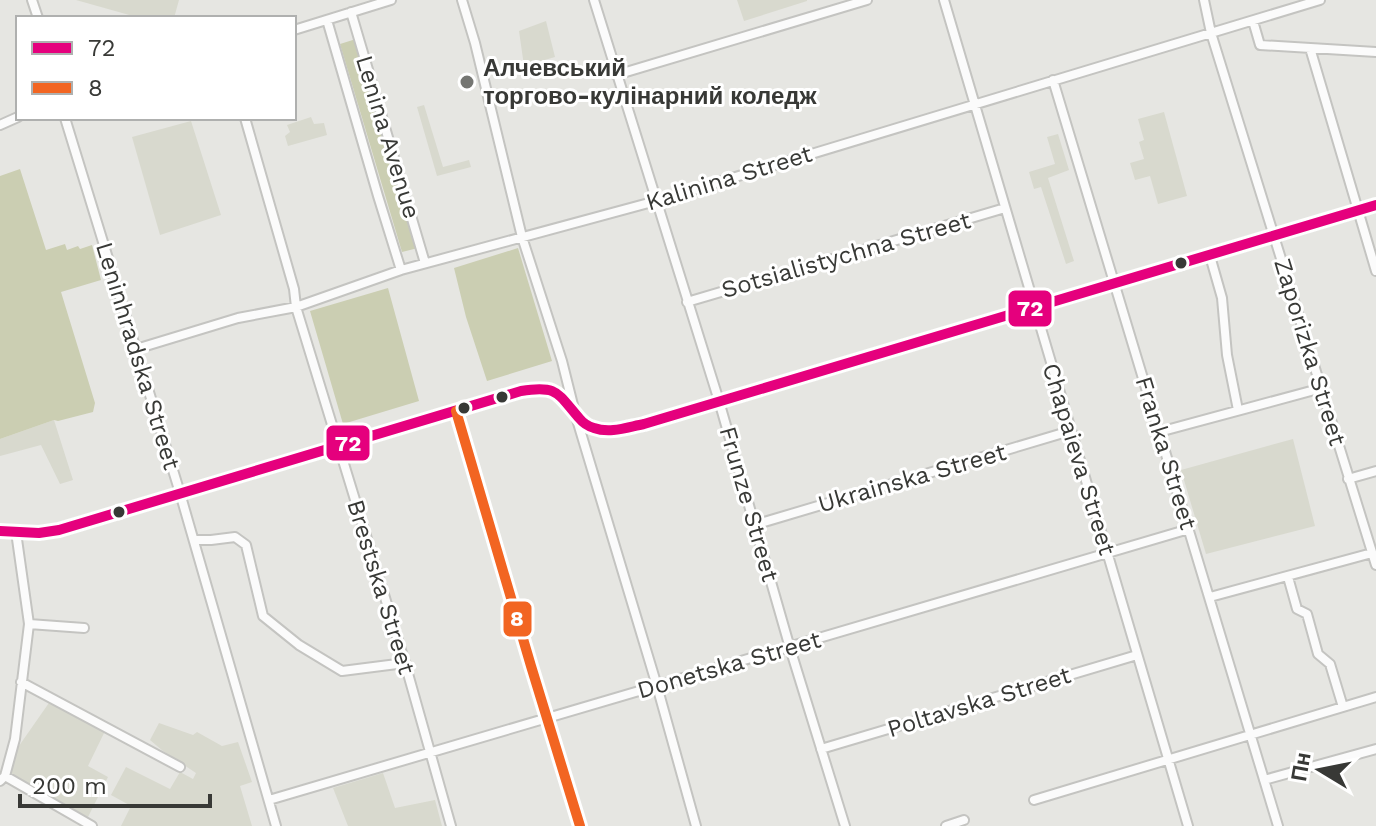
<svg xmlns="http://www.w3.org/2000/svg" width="1376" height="826" font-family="'Work Sans',sans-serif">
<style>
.built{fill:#d8d9ce}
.green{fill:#cbceb2}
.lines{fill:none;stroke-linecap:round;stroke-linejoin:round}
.minor-casing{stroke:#c4c4c1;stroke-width:12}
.major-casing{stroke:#c4c4c1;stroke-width:15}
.minor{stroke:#fbfbfb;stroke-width:8}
.major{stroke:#fbfbfb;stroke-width:11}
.bus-1-casing{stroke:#fff;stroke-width:16}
.bus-2-casing{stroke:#fff;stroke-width:16}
.bus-1{stroke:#e5007d;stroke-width:10}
.bus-2{stroke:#f26522;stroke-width:10}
.poi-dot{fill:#757672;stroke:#fff;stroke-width:3}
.bus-dot{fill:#383936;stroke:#fff;stroke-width:3}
.labels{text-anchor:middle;stroke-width:6;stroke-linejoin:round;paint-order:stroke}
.poi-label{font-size:24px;font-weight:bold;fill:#383936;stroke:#fff;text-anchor:start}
.street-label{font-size:24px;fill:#383936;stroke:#fff}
.line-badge{stroke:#fff;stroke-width:3}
.badge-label{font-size:22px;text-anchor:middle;font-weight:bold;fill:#fff}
</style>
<rect width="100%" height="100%" fill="#e6e6e2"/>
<path class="built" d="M76,0H179L174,18H140Z
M737,0H807V1L744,21Z
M546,21L555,57L524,66L519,31Z
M424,105L443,167L469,160L471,167L437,176L417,107Z
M1164,112L1187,196L1158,204L1150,176L1135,180L1130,163L1144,159L1139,142L1144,140L1138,119Z
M311,117L314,124L324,123L327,135L288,146L285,136L290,132L287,125Z
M191,121L221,215L160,235L132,137Z
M1058,134L1069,170L1048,178L1074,261L1066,264L1041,187L1034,189L1029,172L1055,164L1047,137Z
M54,420L73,480L60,484L41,445L0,456V439Z
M1293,439L1315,526L1206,554L1181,470Z
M51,700L105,731L88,766L108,777L88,817L14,778L10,772L14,753Z
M159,723L193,735L197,732L222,746L238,742L252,782L240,786L252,826H121L131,806L111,795L126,767L170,789L180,772L193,779L196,773L163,751L150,740Z
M383,773L395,808L435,800L442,826H348L333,788Z"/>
<path class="green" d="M356,39L418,248L402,252L340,44Z
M20,169L46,250L65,244L67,250L78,246L80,249L92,245L101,280L61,292L95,403L93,412L58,421L54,420L0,439V176Z
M518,248L552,361L487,381L466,317L454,268Z
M388,288L419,401L343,424L310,311Z"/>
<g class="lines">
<defs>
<path id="minor" d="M32,0L38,18
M462,0L475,43L522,237L562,361L575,413L657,686L696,826
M594,0L719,401L790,648L845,826
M944,0L1188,826
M1204,0L1211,33L1376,565
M351,12L425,263
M327,20L378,196L401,270
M1253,21L1260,45L1376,52
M294,30L391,0
M1310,48L1376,271
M616,75L867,0
M1053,80L1278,826
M65,118L180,493L276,826
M245,118L294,289L296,307L405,663L451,826
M0,125L18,117
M1210,256L1222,298L1227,355L1238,410
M687,302L1005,208
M136,349L238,318L296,307L401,270L656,201L1320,0
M456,411L531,666L580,826
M1159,432L1322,388
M1348,479L1376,471
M754,525L1070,431
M194,540H211L235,537L246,545L263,616L299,645L342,671L405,663
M1288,577L1297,609L1307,614L1318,654L1330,664L1343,707
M1210,597L1372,553
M29,624L84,628
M21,682L180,767
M821,749L1137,655
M5,776L15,739L29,624L16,532
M1264,780L1376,749
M0,781L5,776L92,826
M269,800L1189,529
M1034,800L1376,697
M946,826L964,820"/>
<path id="major" d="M0,531L39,533L59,530L521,391C558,385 557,393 579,418C583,423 587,426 594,428C610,434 628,427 644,424L1376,205"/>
</defs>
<use href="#minor" class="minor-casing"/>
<use href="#major" class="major-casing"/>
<use href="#minor" class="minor"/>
<use href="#major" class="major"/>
<defs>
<path id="bus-1" d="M0,531L39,533L59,530L521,391C558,385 557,393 579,418C583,423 587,426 594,428C610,434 628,427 644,424L1376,205"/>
<path id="bus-2" d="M456,411L531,666L580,826"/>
</defs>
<use href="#bus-1" class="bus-1-casing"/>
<use href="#bus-2" class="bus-2-casing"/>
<use href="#bus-1" class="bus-1"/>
<use href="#bus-2" class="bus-2"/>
</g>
<circle class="poi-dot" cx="467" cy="82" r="8"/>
<g class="bus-dot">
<circle cx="1181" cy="263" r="7"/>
<circle cx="502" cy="397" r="7"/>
<circle cx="464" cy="408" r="7"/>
<circle cx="119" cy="512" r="7"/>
</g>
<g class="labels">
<g class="poi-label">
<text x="483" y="76">Алчевський<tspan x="483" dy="28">торгово-кулінарний коледж</tspan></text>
</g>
<g class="street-label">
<text transform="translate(388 137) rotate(73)" y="8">Lenina Avenue</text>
<text transform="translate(729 178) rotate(-17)" y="8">Kalinina Street</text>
<text transform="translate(846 255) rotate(-16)" y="8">Sotsialistychna Street</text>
<text transform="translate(1310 352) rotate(73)" y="8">Zaporizka Street</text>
<text transform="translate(138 356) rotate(73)" y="8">Leninhradska Street</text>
<text transform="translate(1166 453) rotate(73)" y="8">Franka Street</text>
<text transform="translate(1079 459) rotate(73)" y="8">Chapaieva Street</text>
<text transform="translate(912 478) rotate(-16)" y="8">Ukrainska Street</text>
<text transform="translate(749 504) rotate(74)" y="8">Frunze Street</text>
<text transform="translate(381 587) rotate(73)" y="8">Brestska Street</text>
<text transform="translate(729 665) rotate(-16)" y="8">Donetska Street</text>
<text transform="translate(979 702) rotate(-17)" y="8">Poltavska Street</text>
</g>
</g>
<g class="line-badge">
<rect x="1007" y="289" width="46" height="39" rx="8" fill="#e5007d"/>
<rect x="325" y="424" width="46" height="38" rx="8" fill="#e5007d"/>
<rect x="502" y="600" width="31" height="38" rx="8" fill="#f26522"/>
</g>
<g class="badge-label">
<text x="1030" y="316">72</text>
<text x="348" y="451">72</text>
<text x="517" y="626">8</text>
</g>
<rect x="16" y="16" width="280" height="104" fill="#ffffff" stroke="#afb0af" stroke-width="2"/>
<rect x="32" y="42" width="40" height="12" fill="#e5007d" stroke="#afb0af" stroke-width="2"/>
<text x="88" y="56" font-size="24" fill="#383936">72</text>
<rect x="32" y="82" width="40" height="12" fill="#f26522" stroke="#afb0af" stroke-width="2"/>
<text x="88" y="96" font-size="24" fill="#383936">8</text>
<g transform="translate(1320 770) rotate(280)" stroke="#ffffff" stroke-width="6" paint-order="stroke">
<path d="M0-6L14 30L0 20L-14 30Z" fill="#383936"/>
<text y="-12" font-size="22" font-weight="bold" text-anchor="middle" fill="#383936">Пн</text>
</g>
<path d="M20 794v12h190v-12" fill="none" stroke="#383936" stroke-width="4"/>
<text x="32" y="794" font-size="24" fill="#383936" stroke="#ffffff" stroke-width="6" paint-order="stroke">200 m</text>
</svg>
